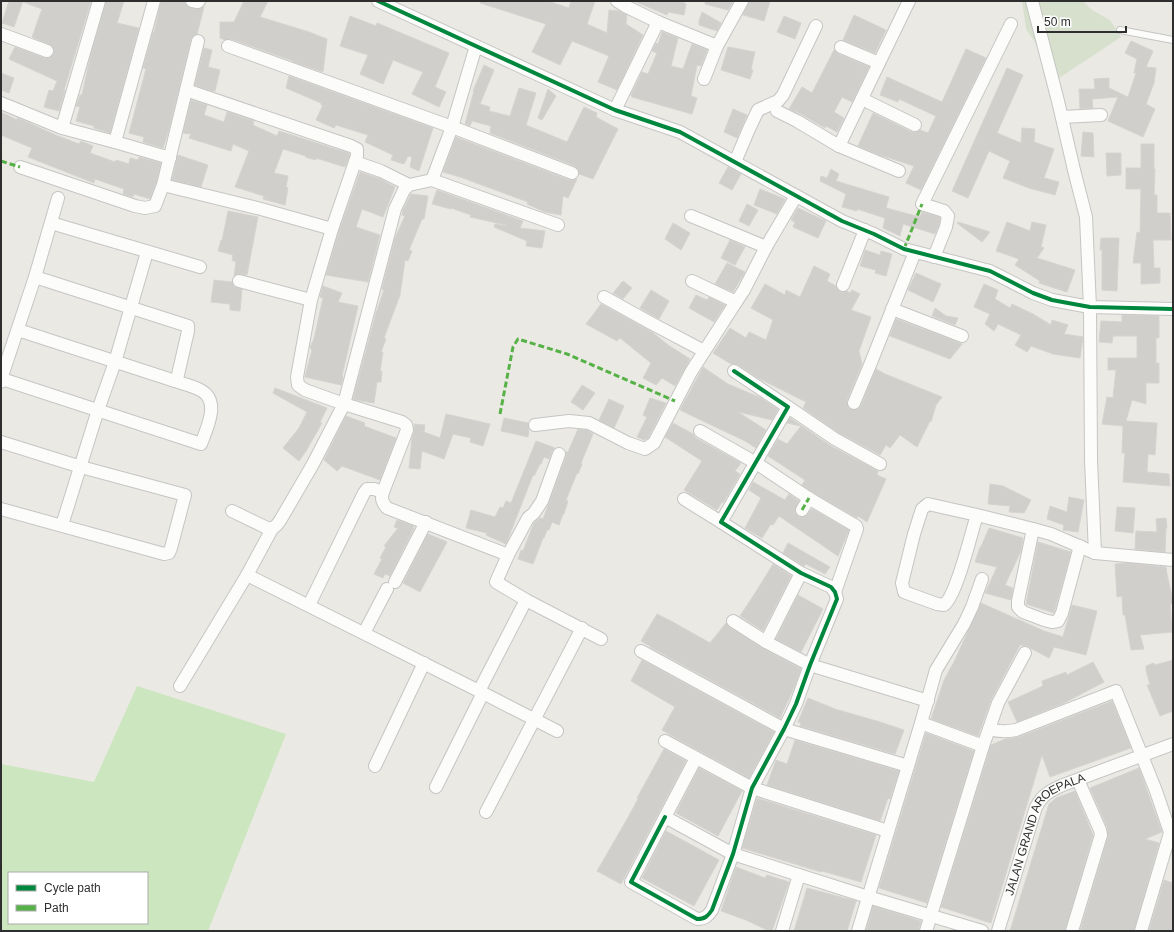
<svg xmlns="http://www.w3.org/2000/svg" width="1174" height="932" font-family="Helvetica,sans-serif">
<style>
.green{fill:#cce6bf;fill-rule:evenodd}
.cemetery{fill:#d7e0cc}
.building{fill:#d0cfcb;stroke:#d6d4d0}
.lines{fill:none;stroke-linecap:round;stroke-linejoin:round}
.service-casing{stroke:#c5c5c4;stroke-width:8}
.minor-casing{stroke:#c5c5c4;stroke-width:14}
.service{stroke:#fcfcfb;stroke-width:6}
.minor{stroke:#fcfcfb;stroke-width:12}
.quiet{stroke:#56b246;stroke-width:3;stroke-dasharray:6 3;stroke-linecap:butt}
.cycleway-casing{stroke:#fff;stroke-width:6}
.cycleway{stroke:#00873e;stroke-width:4}
.labels{text-anchor:middle;stroke-width:3.5;stroke-linejoin:round;paint-order:stroke}
.street-label{font-size:12px;fill:#2e2e2e;stroke:#fff}
</style>
<rect width="100%" height="100%" fill="#ebe9e4"/>
<path class="green" d="M137,686L286,734L208,931H1V764L94,782ZM9,873H147V923H9Z"/>
<path class="cemetery" d="M1022,1H1083L1092,10L1110,20L1121,37L1059,78L1026,29Z"/>
<path class="building" d="M9,1H23L14,27L2,23Z
M24,1H91L64,90H65L59,111L44,107L49,90L53,91L57,81L9,59L15,47L45,58L51,57L54,53V49L52,46L32,37L42,9L23,2Z
M106,1H124L117,23L139,28L110,133L94,128V126L76,121L80,107L76,106L80,95H82L90,58Z
M161,1H181L185,2L188,7L197,9L204,7L197,34L193,36L191,39L169,129L163,148L143,142L144,137L129,133L146,69L143,68L153,32H154Z
M244,1H268L260,17L309,32L327,39L323,72L293,62V61L231,39L225,40L220,38V22H234Z
M481,1H547L569,8L571,1H595L587,24L607,33L609,10L619,11L627,15L626,24L643,35L617,90L598,82L609,56L572,41L560,65L532,52L546,24L480,3Z
M634,1H681L686,4L684,15L668,12L667,15Z
M705,1H733L728,10L705,4Z
M749,1H770L764,21L743,15Z
M702,12L721,23L717,31L699,25V21Z
M854,15L886,30L875,53L843,40Z
M350,16L376,26L377,23L449,53L435,87L446,92L439,107L412,94L423,72L393,60L383,84L360,74L368,55L340,46Z
M784,16L801,23L795,39L777,32Z
M662,32L678,38L671,66L683,69L692,44L707,50L701,66L697,65L691,96L697,98L692,114L632,97L631,95L642,72L648,74L657,53L652,51L656,43L658,44Z
M1131,41L1153,51L1146,67L1156,68L1154,83L1146,104L1155,109L1143,137L1108,121L1118,97L1092,99L1093,108L1080,109L1079,89H1095L1094,79L1109,78V88L1128,97L1136,73H1134L1137,59L1125,53Z
M728,47L755,52L751,69L753,70L750,79L721,70Z
M204,48L212,50L208,67L220,70L215,91H212L195,85Z
M966,49L986,58L921,190L906,183L914,166L880,155L858,146L873,113L912,132H916L920,130L928,133L936,116L899,99L898,102L880,95L887,77L942,102Z
M834,50L838,54L869,67L852,102L842,97L834,112L844,118L837,132L826,126L825,128L799,113L789,109L802,87L812,93Z
M484,65L494,70L480,104L490,107L489,111L510,116L519,88L536,93L526,125L567,142L584,107L597,113L596,117L618,129L593,179L579,174L578,169L575,166L490,133L491,126L472,121L470,126L465,124L474,91H473Z
M1007,68L1023,75L997,133L1021,143L1022,128L1035,129L1034,142L1054,149L1044,178L1059,182L1055,195L1029,188L1003,178L1010,161L989,151L968,198L952,191Z
M1,73L14,78L9,93L1,90Z
M289,76L433,128L419,171L410,167L412,157L408,156L404,164L391,160L393,155L365,142L368,135L336,125L334,128L316,120L323,105H321V103L286,88Z
M548,89L556,96L542,120L538,118Z
M191,100L207,105L204,115L224,122L227,112L254,121L253,125L277,136L279,131L348,153L350,155L345,167L316,158V160L305,157L306,156L283,149L274,173L288,176L286,187L288,188L285,205L263,199L264,196L235,187L249,151L233,144L231,151L189,138L191,134L183,133Z
M733,109L747,115L737,138L724,132Z
M1,112L17,120V118L20,119L58,136L79,144L81,141L93,146L90,153L115,162L116,160L129,164L130,158L138,160L139,157L161,163L156,183L150,199L134,194L133,197L123,194L124,189L95,179L94,183L28,157L32,148L1,135Z
M1083,132L1093,133L1094,157L1081,156Z
M456,137L569,180H574L577,179L568,198L563,196L561,215L545,212L527,204L528,202L460,177L443,172Z
M1141,144H1154V169H1155L1154,195H1157V213H1170L1171,240H1153L1154,268H1160V283L1141,284V263H1133L1137,232L1140,233L1141,189H1126V168H1141Z
M1106,153H1121V175L1107,176Z
M178,155L208,165L201,187L172,180Z
M728,167L741,174L732,190L719,183Z
M831,169L839,174L836,181L889,197L886,208L920,217L922,212L940,217L939,225L935,234L903,224L900,236L883,228L885,218L857,209V211L842,207L846,194L820,181L821,176L827,178Z
M360,172L378,178L395,187L383,217L362,209L356,227L380,235L368,282L326,275L339,231Z
M760,189L785,199L777,214L754,205Z
M437,190L523,221L520,228L545,231L542,248L526,246L527,241L494,227L495,224L506,226V225L470,217L471,215L451,208V209L432,204Z
M411,194L428,196L424,219H422L409,250L412,251L408,261L405,260L400,295L384,338L386,339L381,352H383L380,371H382L381,382H377L374,403L361,401L353,399L376,313L384,290L382,289L395,238L405,216L402,215L403,210Z
M747,204L758,210L749,226L739,221Z
M798,208L826,221L818,238L793,227L795,222L791,220Z
M228,211L258,217L247,275L237,274L234,276L236,262L232,260L233,255L218,251L221,240L222,241Z
M958,222L990,232L982,242L957,223Z
M1007,222L1030,231L1032,222L1046,225L1041,247L1044,248L1037,258L1075,270L1067,292L1039,283L1040,281L1015,265L1019,259L996,251Z
M673,223L690,233L681,250L665,239Z
M1101,238H1119L1117,291L1102,290V250H1100Z
M730,240L745,247L735,265L721,258Z
M865,250L880,255L881,251L892,254L886,276L875,273L876,270L860,266Z
M727,263L745,272L733,292L715,284Z
M814,266L830,274L827,281L836,286L837,289L840,292H844L847,291L850,293L852,290L860,294L851,310L871,317L859,351L862,364L847,400V404L848,408L855,410L858,409L861,406L876,369L885,374L942,397L936,405L931,422L930,421L917,447L900,435L890,448L886,445L880,455L839,433L803,408L806,402L758,378L738,365L735,364H731L713,353L730,328L746,338L749,332L766,340L773,320L751,308L765,284L785,295L786,290L800,297Z
M916,273L941,284L933,302L908,290Z
M214,280L232,282L234,287L242,289L240,311L230,310V304L211,302Z
M623,281L632,288L623,299L613,293Z
M984,284L998,290L995,299L1010,308L1012,304L1033,314L1051,325L1052,320L1068,325L1064,334L1083,337L1080,358L1053,354L1031,346L1027,352L1015,345L1021,335L998,324L994,331L985,324L990,314L974,307Z
M323,286L342,293L338,302L358,306L342,376L343,377L341,385L305,377L312,350L310,348L311,345L314,339L323,298L320,297Z
M651,290L669,301L659,319L640,308Z
M696,295L707,300L709,297L725,305L714,322L689,308Z
M601,304L652,332L668,345L690,359L675,386L662,378L656,385L643,378L651,363L620,338L617,341L586,324Z
M935,308L946,316L958,318L955,325L932,316Z
M1122,315L1159,316V338H1156V363H1159V383H1146V404L1132,400L1126,421L1157,423L1155,455L1148,454L1147,472L1169,474L1170,486L1123,482L1125,453H1122L1123,426L1102,424L1107,397L1113,398L1116,370H1108V358H1137V336H1113L1112,343L1099,342L1101,321L1122,322Z
M896,319L950,339L962,344L950,359L890,336Z
M703,367L728,384L761,398L778,409L772,420L738,412L766,430L756,448L745,441L680,410Z
M582,385L595,393L583,410L571,402Z
M275,388L327,408L320,422L322,423L306,451L299,461L283,448L299,428L307,412L273,393Z
M650,398L666,403L648,438L644,440L637,437L647,417L643,415Z
M609,399L624,406L614,428L599,420Z
M446,414L490,424L483,446L470,442L471,438L453,434L444,459L422,451L420,469L409,468L412,438L414,432V424L425,425L424,432L440,438Z
M346,416L365,423L364,426L396,438L380,480L342,466L337,471L324,460Z
M504,418L528,423V426L529,430L528,437L501,431Z
M790,418L831,446L878,471L877,475L886,479L867,522L858,516L857,518L814,493L802,485L805,480L768,456L778,439L787,444L801,426L787,423Z
M673,423L693,434L696,438L741,463L735,471L740,474L723,503L722,502L717,510L684,490L702,461L665,437Z
M578,429L587,430L593,434L581,463L582,464L578,474L577,473L566,500L568,501L564,514H563L559,525L552,522L549,530H547L544,538H543L533,564L518,559L521,550L523,551L534,523L540,518L543,519L566,457V452H568Z
M536,441L555,448L552,451L549,459L544,457L541,464H540L534,476L533,475L506,544L486,535L487,533L466,528L471,510L495,517L500,507L503,508L506,501L511,503Z
M753,482L785,500L789,494L799,501L795,510V513L799,517H802L806,516L812,509L849,530L838,556L779,516L773,525L771,524L762,538L745,528L761,498L749,490Z
M990,484L1003,486L1031,500L1024,513L1009,512L1010,506L988,504Z
M1069,497L1084,500L1078,532L1063,530L1064,525L1047,519L1050,506L1067,512Z
M1117,507L1135,508L1133,533L1115,531Z
M1166,518L1167,528H1166L1165,552L1135,549L1136,531L1157,532L1156,519Z
M397,520L414,526L413,528H414L390,576L385,574L383,578L374,574L382,559L380,558L386,547L384,546L398,528L394,527Z
M989,528L1023,538L1021,551L1005,585L1013,588L1011,600L985,593L997,567L975,562L980,547H981Z
M428,534L447,542L420,592L403,583Z
M1038,542L1071,552L1054,613L1026,604Z
M788,543L830,567L825,574L806,564L804,566L783,553Z
M1127,563L1166,567L1167,574L1173,601V604H1170L1172,632L1140,635L1144,649L1131,650L1125,615H1123L1122,596L1117,597L1115,564Z
M773,564L791,576L763,631L740,616L757,590Z
M798,595L823,609L801,652L776,639Z
M981,603L1044,631L1063,637L1072,605L1097,611L1086,655L1054,647L1049,658L1032,649L1028,646L1020,645L991,700L978,736L931,719L944,680L954,662Z
M657,614L671,621L710,643L726,623L729,627L762,648L801,669L794,688L780,718L650,647V646L641,641Z
M642,660L774,732L749,778L672,736L662,730L675,707L631,681Z
M1173,660V711L1160,716L1147,685H1150L1146,670V666L1154,663L1155,665Z
M1093,662L1104,682L1064,703L1017,722L1008,702L1043,686L1042,681L1066,672L1067,675Z
M808,698L835,709L880,722L904,730L895,754L800,726L801,723L798,722Z
M1112,701L1131,748L1050,777L1042,755L991,923L941,907L991,745L1005,739L1019,737Z
M926,733L974,751L927,903L879,888Z
M795,740L899,771L890,799L888,798L880,821L767,785L776,760L787,764Z
M664,749L686,761L621,884L597,871L626,821L638,799L637,798Z
M699,768L742,791L718,836L676,813Z
M1139,768L1162,832L1145,839L1159,843L1134,931H1080L1108,837L1107,827L1090,788Z
M1075,791L1093,835L1065,931H1010L1049,804L1056,798Z
M757,798L876,835L861,882L822,871L821,872L742,848Z
M666,831L719,860L694,906L642,878Z
M736,867L765,878L767,875L789,882L772,931H769L746,920L721,911Z
M1164,880L1173,883V931H1149Z
M807,888L856,901L847,931H794Z
M873,906L921,921L918,931H866Z"/>
<g class="lines">
<defs>
<path id="service" d="M1120,30L1173,40"/>
<g id="minor">
<path d="M192,1L198,2L199,1"/>
<path d="M378,1L615,110L680,132L842,221L874,234L904,249L990,271L1033,293L1052,300L1068,303L1090,307L1173,309"/>
<path d="M617,1L625,6L658,22L717,46"/>
<path d="M1032,1L1058,101L1074,170L1086,217L1090,307L1091,460L1095,553L1173,560"/>
<path d="M1,34L47,51"/>
<path d="M228,46L452,127L572,173"/>
<path d="M841,47L879,63L909,1"/>
<path d="M704,79L717,46L742,1"/>
<path d="M862,99L915,125"/>
<path d="M1,103L62,128L115,142L170,158"/>
<path d="M615,110L658,22"/>
<path d="M777,111L797,121L839,146L879,63"/>
<path d="M1062,117L1101,115"/>
<path d="M62,128L99,1"/>
<path d="M115,142L154,1"/>
<path d="M839,146L899,171"/>
<path d="M355,162L381,171L409,185"/>
<path d="M735,162L749,129L758,110L778,101L783,95L816,26"/>
<path d="M20,167L135,206L145,208L155,206L163,185L198,41"/>
<path d="M432,180L452,127L476,46"/>
<path d="M163,185L261,209L332,229L357,156V149L351,146L186,90"/>
<path d="M691,216L766,247"/>
<path d="M51,223L200,267"/>
<path d="M332,229L311,300L297,377L298,385L305,390L344,404L402,422L406,425L407,430L383,492C381,499 382,502 387,508L508,555L528,518L534,513L542,501L559,454"/>
<path d="M934,257L946,227L948,216L944,211L922,204L1011,24"/>
<path d="M239,281L311,300"/>
<path d="M692,281L736,302L744,290L766,247L796,196"/>
<path d="M843,285L865,230"/>
<path d="M604,297L649,322L704,351"/>
<path d="M892,309L962,336"/>
<path d="M18,330L175,381L177,379L188,331V326L35,277"/>
<path d="M1,379L35,277L58,198"/>
<path d="M1,382L2,379L201,444C207,428 220,402 202,391C194,386 183,384 175,381"/>
<path d="M854,403L870,365L915,252"/>
<path d="M788,407L835,439L880,464"/>
<path d="M535,425L569,421L589,423L628,443L645,449L654,443L691,372L736,302"/>
<path d="M700,431L756,463L810,499L856,526L857,529L835,592"/>
<path d="M1,442L81,467L185,495L171,548L169,553L164,554L1,509"/>
<path d="M684,499L721,522"/>
<path d="M802,510L809,498"/>
<path d="M232,511L267,528C275,529 277,525 281,519L313,464L344,404L395,209L404,190L409,185L432,180L558,225"/>
<path d="M977,515C971,533 957,595 944,605L937,604L904,592L902,583L914,534L922,509L928,504L977,515L1033,529L1051,534L1095,553"/>
<path d="M62,525L98,410L115,362L147,252"/>
<path d="M1033,529L1018,601V607L1023,612L1044,620L1052,622L1058,621L1062,613L1080,546"/>
<path d="M508,555L496,582L526,600L601,639"/>
<path d="M247,575L479,691L526,600"/>
<path d="M395,582L426,522"/>
<path d="M309,605L364,493L367,489H374L383,492"/>
<path d="M733,621L766,642L810,665L928,701"/>
<path d="M364,633L387,589"/>
<path d="M766,642L801,573"/>
<path d="M641,651L784,729L908,766"/>
<path d="M180,686L247,575L272,529"/>
<path d="M479,691L557,731"/>
<path d="M921,723L983,746"/>
<path d="M989,729C999,732 1006,732 1016,730L1116,691L1156,791L1173,841"/>
<path d="M665,741L752,788L888,831"/>
<path d="M696,758L665,817L733,854L868,897L982,931"/>
<path d="M375,766L424,663"/>
<path d="M436,787L483,693"/>
<path d="M486,812L582,628"/>
<path d="M665,817L631,882L697,919C705,919 708,916 712,910L733,854L752,788L784,729L796,704L810,665L837,599L835,592L831,587L801,573L721,522L788,407L734,371"/>
<path d="M782,931L799,875"/>
<path d="M858,931L921,723L936,670L964,624L972,607L982,579"/>
<path d="M926,931L983,746L989,729L998,703L1025,653"/>
<path id="s1" d="M998,931L1036,807C1043,794 1050,791 1063,785L1173,744"/>
<path d="M1072,931L1101,835L1100,830L1078,780"/>
<path d="M1141,931L1170,833"/>
</g>
</defs>
<use href="#service" class="service-casing"/>
<use href="#minor" class="minor-casing"/>
<use href="#service" class="service"/>
<use href="#minor" class="minor"/>
<path class="quiet" d="M1,161L20,167
M904,249L922,204
M500,414L513,347L518,339L567,354L675,401
M802,510L809,498"/>
<defs>
<path id="cycleway" d="M378,1L615,110L680,132L842,221L874,234L904,249L990,271L1033,293L1052,300L1068,303L1090,307L1173,309
M665,817L631,882L697,919C705,919 708,916 712,910L733,854L752,788L784,729L796,704L810,665L837,599L835,592L831,587L801,573L721,522L788,407L734,371"/>
</defs>
<use href="#cycleway" class="cycleway-casing"/>
<use href="#cycleway" class="cycleway"/>
</g>
<g class="labels">
<g class="street-label">
<text dy="4" stroke="none"><textPath href="#s1" startOffset="113">JALAN GRAND AROEPALA</textPath></text>
</g>
</g>
<rect width="1174" height="932" fill="none" stroke="#2e2e2e" stroke-width="4"/>
<rect x="8" y="872" width="140" height="52" fill="#ffffff" stroke="#ababab"/>
<rect x="16" y="885" width="20" height="6" fill="#00873e" stroke="#ababab"/>
<text x="44" y="892" font-size="12" fill="#2e2e2e">Cycle path</text>
<rect x="16" y="905" width="20" height="6" fill="#56b246" stroke="#ababab"/>
<text x="44" y="912" font-size="12" fill="#2e2e2e">Path</text>
<path d="M1038 26v6h88v-6" fill="none" stroke="#2e2e2e" stroke-width="2"/>
<text x="1044" y="26" font-size="12" fill="#2e2e2e" stroke="#ffffff" stroke-width="3" paint-order="stroke">50 m</text>
</svg>
